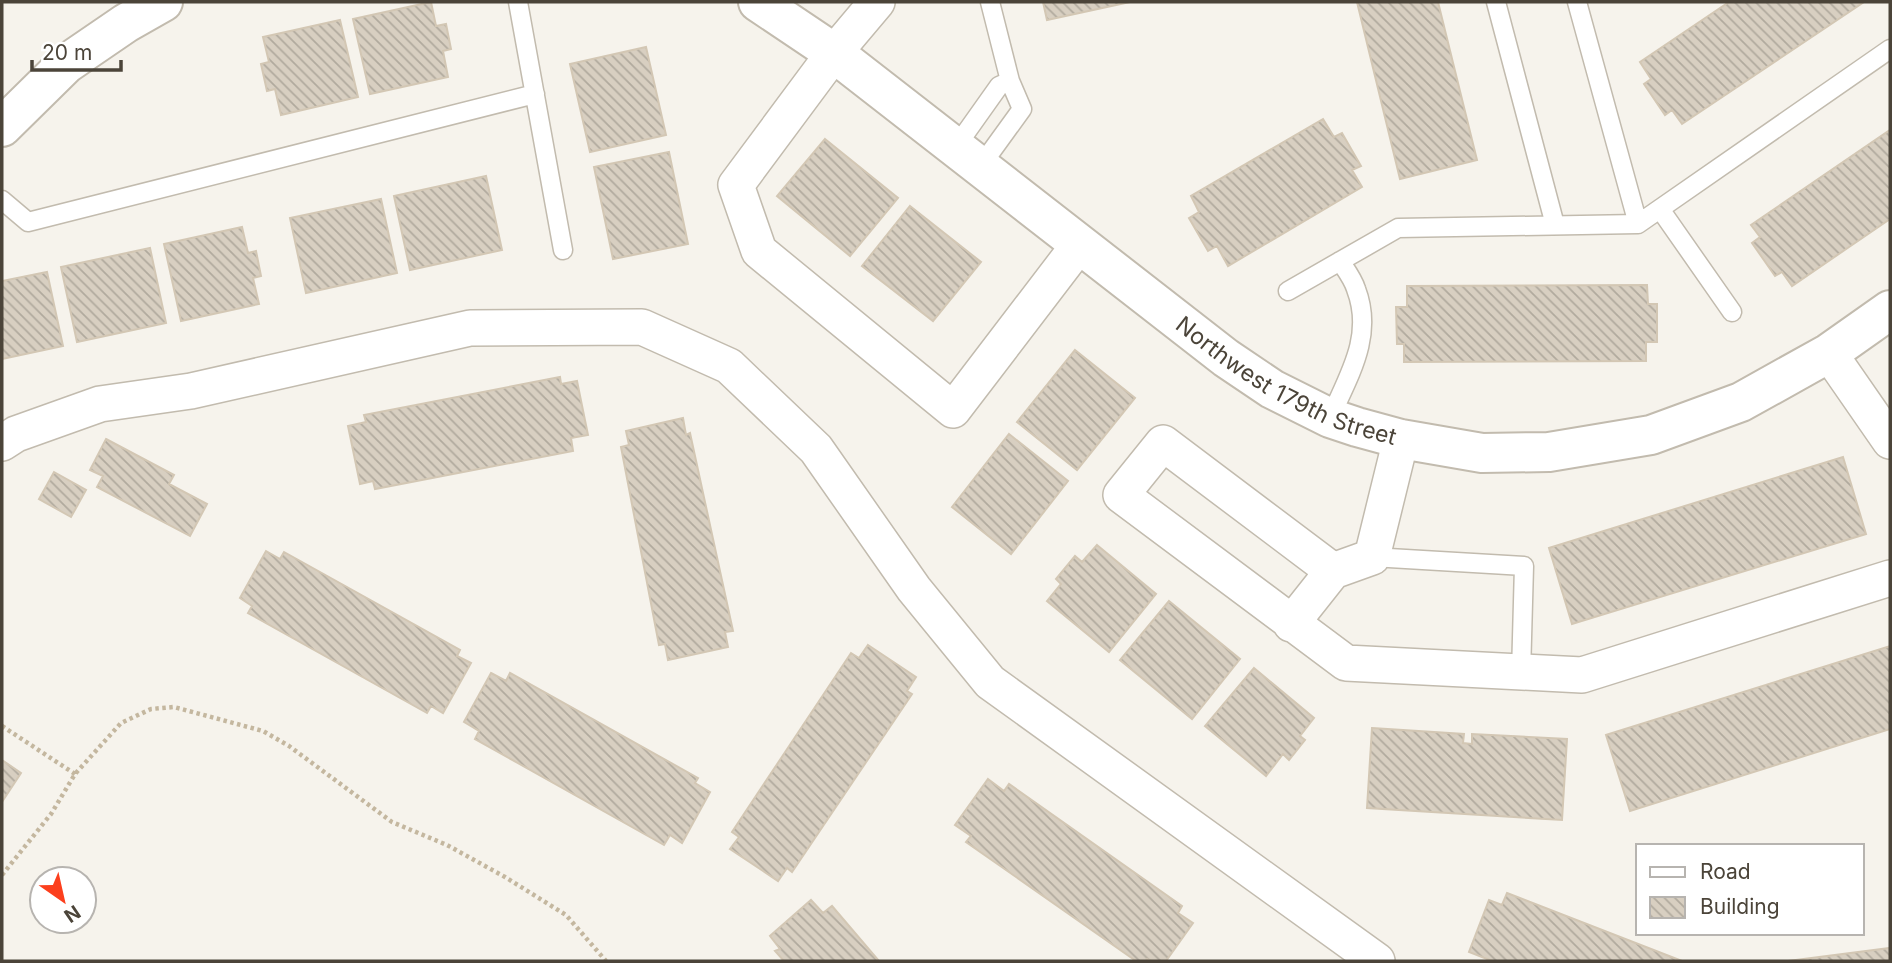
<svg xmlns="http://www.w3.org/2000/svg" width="1892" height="963" font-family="Inter,sans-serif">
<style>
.building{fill:url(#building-back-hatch);stroke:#d3c7b4;stroke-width:2}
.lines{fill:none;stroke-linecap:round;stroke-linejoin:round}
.service-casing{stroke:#c2bbae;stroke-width:21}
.minor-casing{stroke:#c2bbae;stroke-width:38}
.tertiary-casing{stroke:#c2bbae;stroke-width:42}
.path{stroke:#c4b79f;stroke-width:4.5;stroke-dasharray:3.5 3.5;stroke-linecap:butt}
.service{stroke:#fff;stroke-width:18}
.minor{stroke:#fff;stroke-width:35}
.tertiary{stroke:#fff;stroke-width:38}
.labels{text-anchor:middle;stroke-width:6;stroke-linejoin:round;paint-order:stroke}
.street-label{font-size:23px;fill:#4b4439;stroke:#fff}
</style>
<defs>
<pattern id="building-back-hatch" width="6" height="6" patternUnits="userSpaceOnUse" patternTransform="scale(1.75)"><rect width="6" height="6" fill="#d8cfc1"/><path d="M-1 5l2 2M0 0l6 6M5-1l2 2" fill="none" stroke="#b1aa9e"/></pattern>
</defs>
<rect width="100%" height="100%" fill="#f6f3ec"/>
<path class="building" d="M431,2L436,26L446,24L451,49L443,51L448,77L370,94L353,19Z
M1043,2H1130L1047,20Z
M1357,2H1438L1477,160L1400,179Z
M1729,2H1864L1682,124L1672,110L1665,115L1644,84L1651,79L1640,62Z
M340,20L358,97L281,115L275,89L267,91L261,64L269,62L263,37Z
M646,47L666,135L590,152L570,64Z
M1323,119L1334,137L1342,133L1361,166L1352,170L1362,187L1228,266L1217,246L1208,251L1189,218L1199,212L1191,196Z
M1890,130V219L1792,286L1782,272L1775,276L1752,243L1760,237L1751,225Z
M825,139L898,198L850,256L777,196Z
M669,152L688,244L613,259L594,167Z
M486,176L502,250L410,270L394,196Z
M381,199L397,273L306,293L290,218Z
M910,206L981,262L933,321L862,266Z
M242,227L248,253L256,251L261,276L253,278L259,304L181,321L164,244Z
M150,248L166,323L77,342L61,267Z
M47,272L63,346L2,359V281Z
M1647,285L1648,304H1657V342H1646V361L1404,362V344H1397L1396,307H1407V286Z
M1075,350L1135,398L1077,470L1017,422Z
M560,377L561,384L577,381L588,435L571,438L573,451L375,489L373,481L360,484L348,426L366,422L364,415Z
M683,418L686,435L690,433L733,631L725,632L728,647L668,660L665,644L659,645L621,447L629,445L626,431Z
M1009,434L1068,481L1011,554L952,507Z
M106,439L174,475L169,484L207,504L190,536L97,487L103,476L90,470Z
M1843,457L1866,534L1572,624L1549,548Z
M54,472L86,490L71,517L39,499Z
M1097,545L1156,594L1109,652L1047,601L1061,584L1056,579L1075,556L1082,562Z
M266,551L280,559L284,552L460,650L457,656L471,663L443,713L431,706L427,713L248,613L252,606L240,598Z
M1169,601L1240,659L1192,719L1120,660Z
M868,645L916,677L907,691L912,694L792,872L787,868L778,881L730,849L739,837L732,832L851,653L859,658Z
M1890,646V729L1630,811L1606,735Z
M1254,668L1314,718L1300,736L1305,740L1289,760L1283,754L1266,776L1205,726Z
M491,673L506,681L510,673L698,778L695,783L710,792L682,843L670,835L664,845L475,739L479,731L464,722Z
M1372,728L1464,734L1463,743L1472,744V734L1567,739L1562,820L1367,808Z
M2,760L21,773L2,802Z
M988,779L1004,791L1009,784L1182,906L1178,913L1193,923L1166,961H1151L1147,959L1146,961H1136L966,842L971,836L955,825Z
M1507,893L1682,961H1492L1469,952L1489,900L1502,905Z
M811,900L823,913L832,906L879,961H784L775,951L780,949L770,936Z
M1890,948V961H1788Z"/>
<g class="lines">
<defs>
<path id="service" d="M518,2L563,250
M1496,2L1555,225
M1577,2L1638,224
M955,148L999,86L1010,81
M980,167L1022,109L1010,81L990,2
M2,200L28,222L535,94
M1660,209L1732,312
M1288,291L1398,228L1638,224L1890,49
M1330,418C1349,375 1374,336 1356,289C1353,279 1346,270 1340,261
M1372,557L1524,566L1521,674"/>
<path id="minor" d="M877,2L834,53L736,185L759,251L953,410L1079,245
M1829,353L1890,441
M2,443L16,434L100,404L191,391L470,328L642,327L729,366L816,449L914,589L990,682L1377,961
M1333,571L1163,443L1121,495L1346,663L1582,675L1890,578
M1291,624L1333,571L1372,557L1401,439"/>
<g id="tertiary">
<path id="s1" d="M758,2L834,53L1226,358L1272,389L1330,418L1357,427L1401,439L1482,453L1549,452L1651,435L1741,402L1829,353L1890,310"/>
<path d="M2,127L66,64L126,23L163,2"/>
</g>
</defs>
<use href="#service" class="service-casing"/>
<use href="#minor" class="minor-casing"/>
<use href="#tertiary" class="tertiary-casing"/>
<path class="path" d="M2,726L75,774
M2,875L51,814L75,774L121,723L151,709L174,707L263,731L289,746L392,822L447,845L505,877L566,915L606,961"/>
<use href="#service" class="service"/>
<use href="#minor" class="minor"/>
<use href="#tertiary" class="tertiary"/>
</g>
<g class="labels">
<g class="street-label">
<text dy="8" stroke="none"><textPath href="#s1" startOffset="653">Northwest 179th Street</textPath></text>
</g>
</g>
<rect width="1892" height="963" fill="none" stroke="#4b4439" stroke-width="7"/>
<rect x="1636" y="844" width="228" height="91" fill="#ffffff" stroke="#b7b4b0" stroke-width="2"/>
<rect x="1650" y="867" width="35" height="10" fill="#ffffff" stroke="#b7b4b0" stroke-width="2"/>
<text x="1700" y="879" font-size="21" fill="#4b4439">Road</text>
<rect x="1650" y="897" width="35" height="21" fill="url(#building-back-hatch)" stroke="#b7b4b0" stroke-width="2"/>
<text x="1700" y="914" font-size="21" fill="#4b4439">Building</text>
<g transform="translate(63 900) rotate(146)"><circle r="33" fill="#ffffff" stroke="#b7b4b0" stroke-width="2"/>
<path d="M0-5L12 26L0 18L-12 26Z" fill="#fc3f1d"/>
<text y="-10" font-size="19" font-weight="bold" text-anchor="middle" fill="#4b4439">N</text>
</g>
<path d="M32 60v10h89v-10" fill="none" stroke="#4b4439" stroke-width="3.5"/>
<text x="42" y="60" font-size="21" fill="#4b4439" stroke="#ffffff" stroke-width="5" paint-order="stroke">20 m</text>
</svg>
